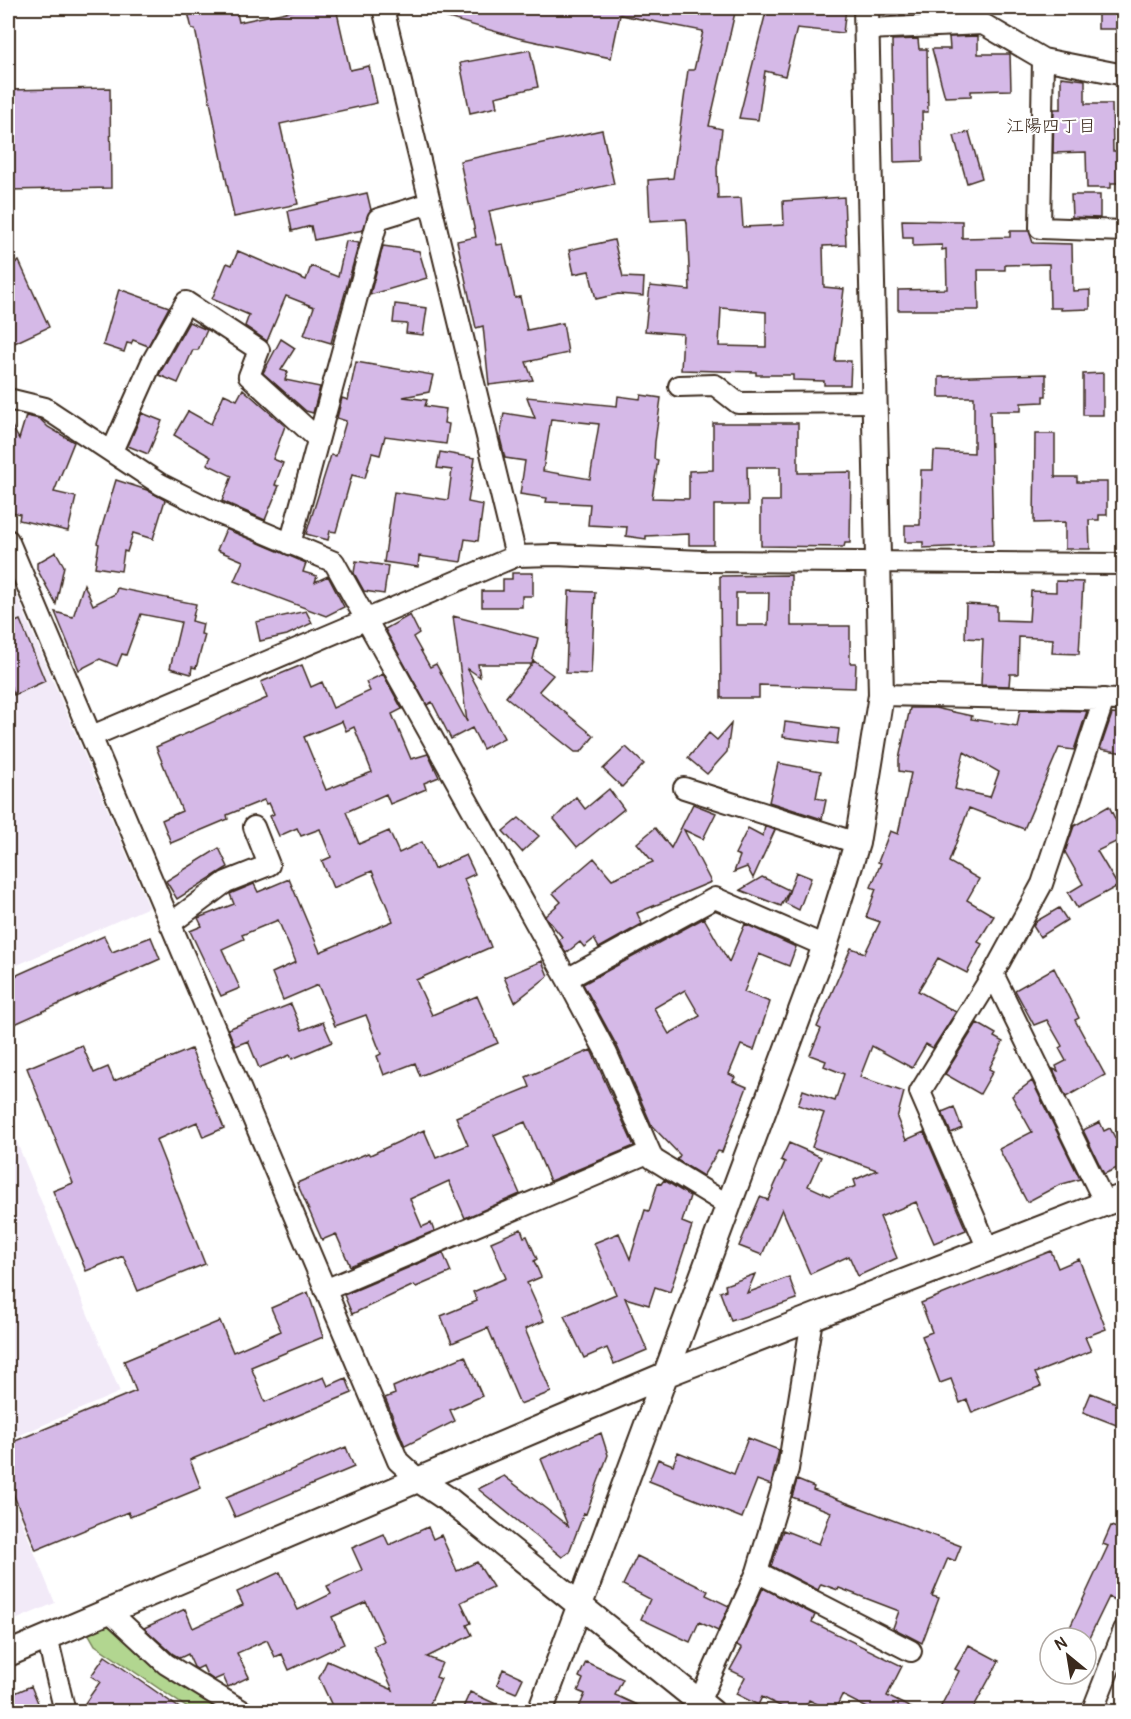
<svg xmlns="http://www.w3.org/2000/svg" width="1131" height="1719" font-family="Pangolin,'Klee One',sans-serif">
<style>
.built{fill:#f2eaf8}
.green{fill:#b2d690;stroke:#768057;stroke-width:1.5}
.building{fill:#d5b9e7;stroke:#3b2a1e;stroke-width:1.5;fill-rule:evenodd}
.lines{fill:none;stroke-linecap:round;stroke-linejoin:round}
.minor-casing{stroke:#3b2a1e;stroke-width:24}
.tertiary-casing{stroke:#3b2a1e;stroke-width:28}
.minor{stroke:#fff;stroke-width:20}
.tertiary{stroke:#fff;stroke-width:24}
.labels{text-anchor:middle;stroke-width:4.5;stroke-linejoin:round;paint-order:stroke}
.neighbourhood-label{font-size:18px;fill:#3b2a1e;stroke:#fff}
</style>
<rect width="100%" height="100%" fill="#fff"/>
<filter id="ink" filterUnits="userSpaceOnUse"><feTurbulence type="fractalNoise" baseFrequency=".0167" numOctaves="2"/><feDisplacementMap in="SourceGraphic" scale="12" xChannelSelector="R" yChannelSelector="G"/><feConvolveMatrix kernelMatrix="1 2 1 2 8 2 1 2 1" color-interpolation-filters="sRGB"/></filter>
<g filter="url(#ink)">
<path class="built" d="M8,575L149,907L8,969Z
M8,1121L120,1392L8,1440Z
M8,1488L55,1603L8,1623Z"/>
<path class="green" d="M109,1611L244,1711H192L95,1645L82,1622Z"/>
<path class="building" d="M187,8H236L239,22L305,8H336L350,70L369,66L377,103L280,124L298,204L234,217L195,29H192Z
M427,8H736L709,126L722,129L717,168L718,199L741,198L743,227L784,225L783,201L844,197L846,245L823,246L824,287L844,289L835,361H851L850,385H824V381L793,380V375H756V372L681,370L683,334L645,331L650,286L690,290L687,223L686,219L650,221L648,180L673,178L688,70H694L703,31L620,15L611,58L518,38L427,12ZM721,308L766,312V347L719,346Z
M767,8H846L843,33L797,28L785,76L765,71L758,120L739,118Z
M891,8H918V15L891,16Z
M1098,8H1124V29H1098Z
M978,36V54H1010L1011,90L971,91V96L945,97L932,49H950L949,37Z
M918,39L919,49H927L928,112H922L923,161L894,162L892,40Z
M530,50L538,87L495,97L497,107L470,113L460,63Z
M1061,77L1085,80V104H1112L1113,151H1121L1122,183H1111V188H1087L1086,152L1053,153L1054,109H1061Z
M110,88L111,188L8,190V90Z
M602,130L614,184L489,211L497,245L503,244L515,298L520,297L527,330L563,323L568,353L526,362L533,380L489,385L483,326L476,328L457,241L476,237L460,161Z
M969,132L982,178L967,183L954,136Z
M367,193L371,210L363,230L314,240L311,226L292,231L288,211Z
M1071,195H1100V218L1072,217Z
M902,220L962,221V238L1010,237V231H1029L1033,243L1072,244L1073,291L1090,290V309L1061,310V308H1050L1049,264L1005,265V270H978L979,310H898V290L947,289L946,249L942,250V245L913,246V238H903Z
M614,240L623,277L644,278L643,296L618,294L596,299L589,271L574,274L569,250Z
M346,241L359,243L331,343L304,335L314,307L286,296L267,341L245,326L249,315L212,299L227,263L232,265L238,251L306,280L311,266L338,277Z
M383,246L419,251L427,278L370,295Z
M19,261L49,327L8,346V266Z
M119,289L169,307L148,346L133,340L131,344L127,343L124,352L103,345Z
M395,304L427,308L423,335L406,333L407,324L393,323Z
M189,322L207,330L198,350H193L178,383L159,375Z
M281,339L295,348L281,370L288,372L285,380L320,387L313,413L306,411L263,373Z
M356,362L433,375L429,392L403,397L427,400L425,406L446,409L444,423L449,424L446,444L385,436L380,455L372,453L365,478L352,475L336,532L330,531L328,540L306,534L331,455L336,456L346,421L337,418L342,398L348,400Z
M1103,373V415H1083V374Z
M1046,374V396H1043V402L1021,403V411H990L993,545L923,548V542H905V525H920L921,470H933L934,451L974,453V397H939V377Z
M243,389L285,426L273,459L283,463L275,485L279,486L265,520L222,501L232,476L207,464L211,457L174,435L188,411L211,424L224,394L237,400Z
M641,395L661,398L655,442L654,459L658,460L652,498L689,499V471L713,470V423H798V473L851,472L850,543H845L844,547L761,546V501H780V467H747L748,505H714V545H689V534L646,536V539L626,536L627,527L588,525L590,504L546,502L547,498L520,494L525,461L505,458L500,438L504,413L535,418L527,397L617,406L618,396L640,399ZM551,419L599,424L590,479L543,471Z
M142,413L162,421L148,454L128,446Z
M26,416L40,419L48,427L74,442L54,492L76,497L68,531L19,520L20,514L8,511V419L19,439Z
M1035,434H1055V477H1077V482H1107V515H1099V520H1089L1090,549H1065V522L1034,523Z
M440,452L475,458L468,502L483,505L478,541L465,539L461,562L419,556L418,567L384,562L394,492L448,500L452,470L437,468Z
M116,480L147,490L165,500L153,539L133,533L127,552L124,551L121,571L95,567L99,544L97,543Z
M226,529L306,563L303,572L317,576L315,582L328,576L344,607L326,616L234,581L243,561L217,550Z
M56,552L64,566L56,604L37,569V563Z
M356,561L388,566L384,594L364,591L354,573Z
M512,573H533V596H522V607H482V591H503V579H512Z
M791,575V626H850V663H856L855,688L759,685V698H721L720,576ZM736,593H769L768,625H736Z
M1056,581L1083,582L1079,654L1052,653L1053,639L1019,637L1018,674H1010L1009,686L981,685L983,639L965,638L966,604L997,606V620L1029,621L1031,591L1056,592Z
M84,584L93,605L115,594L117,588L196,604L192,621L203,624L201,634L205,635L196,668L192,667L191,674L170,668L181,622L141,614L126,655L122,654L117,666L100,659L79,670L55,612L73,617Z
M569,591L595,592L591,674L566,673Z
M306,611L312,623L287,635L260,641L256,622Z
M410,615L419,633L413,637L430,667L436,664L467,722L453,616L538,638L532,664L534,661L553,675L539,691L594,736L581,752H575L506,697L532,664H478L480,677L467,668L504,738L483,749L472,728L451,739L432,702L427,705L385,629Z
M20,620L45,681L14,695L8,680V625Z
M302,665L311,687L322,682L333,708L370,691L366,682L383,674L402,709L392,714L411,759L428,754L439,777L424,783L426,789L390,804L386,794L346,812L359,844L389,831L399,853L422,842L434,869L466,855L475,874L464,879L491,947L416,980L432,1015L477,996L498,1043L420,1076L415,1063L384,1075L377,1056L381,1054L366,1015L335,1026L318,985L283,1000L272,973L296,962L278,920L242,935L244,939L222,949L240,988L221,996L190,931L202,926L198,918L234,904L230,894L232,893L254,884L258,892L289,879L320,952L393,921L372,871L333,888L322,861L331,857L320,829L301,836L297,828L279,836L270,816L274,814L269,803L266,804L264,800L227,815L228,819L171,843L162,820L182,811L156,747L267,698L261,682ZM342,721L346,731L354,727L372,772L326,790L304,737Z
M910,708H935L972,716L971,719L1017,726L1020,710L1087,711L1074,750L1059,748L1024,829L969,808L949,862L979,879L967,900L994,916L978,942L982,944L967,973L938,958L918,991L956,1012L933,1048L926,1044L912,1068L872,1046L860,1077L904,1092L897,1118L906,1140L924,1132L966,1230L934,1243L916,1202L880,1217L897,1258L858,1276L849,1256L810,1274L782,1209L762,1255L739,1246L760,1197L768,1200L785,1162L781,1160L789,1143L821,1157L808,1186L830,1196L856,1186L854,1180L877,1170L812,1147L824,1113L798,1105L803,1090L835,1101L844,1074L824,1066L826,1061L810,1055L821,1029L817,1027L851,948L865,953L880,922L866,917L876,889L871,887L881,863L878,862L890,831L898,834L911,773L899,771V759ZM964,752L999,772L990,797L955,789Z
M1112,714L1124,715V753L1100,749Z
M785,722L839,729L837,744L783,737Z
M731,724L727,752L707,774L688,758L709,733L717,740Z
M626,747L644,764L622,787L603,769Z
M778,763L821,771L816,798L826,800L822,819L769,802Z
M609,789L624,809L577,847L554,819L576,797L585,809Z
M693,804L716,813L703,839L684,830L711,882L637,913L642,924L599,948L594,939L584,947L580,942L566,953L559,940L562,937L545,916L561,902L553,893L594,858L612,879L653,862L637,843L655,828L671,848Z
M1109,806L1124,838L1097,851L1118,886L1077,908L1068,893L1083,884L1065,852L1074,826Z
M519,818L539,836L522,852L503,831Z
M765,826L775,830L753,878L747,867L734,872L740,856L735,854L748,828L763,836Z
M219,848L228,867L177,899L166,881Z
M796,872L811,878L799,910L785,903Z
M762,877L789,890L781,906L740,890Z
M1059,908L1067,920L1040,937L1033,926L1035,922Z
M704,918L729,962L745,924L796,947L789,966L759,954L744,992L770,1002L754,1050L741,1045L729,1074L735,1077L733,1081L747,1087L722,1152L718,1151L703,1176L677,1160L680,1155L652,1126L618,1048L583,984ZM685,990L700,1016L669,1034L654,1008Z
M104,936L112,952L151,937L160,959L8,1027V979Z
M542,961L548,976L515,1002L504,977Z
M1054,968L1079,1018L1075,1020L1105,1075L1066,1097L1053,1069L1058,1071L1056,1066L1066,1061L1059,1048L1062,1046L1047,1020L1034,1025L1015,990Z
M291,1004L302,1030L323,1022L332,1042L292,1059L290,1055L259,1068L248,1041L235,1046L228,1029Z
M977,1023L996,1034L994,1037L1003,1042L989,1069L993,1071L980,1094L945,1074Z
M82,1045L94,1073L108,1067L114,1081L191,1049L224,1128L203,1137L197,1122L156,1140L205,1264L138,1291L123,1256L86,1271L53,1191L73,1183L27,1068Z
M591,1050L634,1146L550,1181L525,1122L494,1135L520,1194L465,1218L449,1181L410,1199L422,1227L431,1223L434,1231L350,1266L336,1234L322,1240L297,1183L368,1153L370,1155L424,1130L436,1158L468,1145L456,1117L530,1087L526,1077Z
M1032,1081L1080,1179L1059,1185L1027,1202L999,1149L1032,1132L1012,1096Z
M954,1107L962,1128L951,1133L942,1112Z
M1100,1122L1104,1131L1110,1128L1124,1155V1165L1104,1174L1083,1130Z
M664,1180L690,1196L682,1222L692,1226L670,1292L655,1287L649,1305L625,1298L647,1350L614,1364L607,1348L584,1358L564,1316L616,1294L594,1243L619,1233L630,1259L645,1210L649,1211L658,1183L661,1184Z
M521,1229L524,1237L527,1236L537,1259L534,1261L541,1277L527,1283L544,1321L525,1329L551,1392L520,1404L488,1328L452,1343L441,1316L477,1301L473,1292L506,1278L491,1242Z
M1051,1251L1058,1268L1079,1259L1106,1329L1085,1337L1091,1351L1035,1373L1041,1386L972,1413L967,1400L960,1403L951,1379L940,1383L922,1336L932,1332L921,1303Z
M443,1253L451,1272L416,1287L414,1285L352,1314L344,1295Z
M755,1274L747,1293L789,1277L797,1299L731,1321L720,1292L726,1290L725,1285Z
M308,1292L323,1337L251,1367L265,1402L324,1377L328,1386L346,1378L352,1393L190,1460L201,1488L130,1517L128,1512L36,1550L8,1481V1444L136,1391L124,1361L220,1321L233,1352L281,1331L271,1308Z
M465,1356L482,1396L450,1410L455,1421L405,1446L385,1398L395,1394L393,1387Z
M1091,1393L1124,1406V1428L1083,1412Z
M601,1433L608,1455L586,1514L584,1513L569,1552L562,1557L478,1489L504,1476L568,1526L541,1459Z
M748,1438L779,1450L771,1485L757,1480L742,1518L649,1481L658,1459L673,1465L678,1452L734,1474Z
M346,1447L354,1467L235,1517L226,1497Z
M797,1480L814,1487L813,1490L961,1546L955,1561L948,1558L932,1596L939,1598L922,1643L893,1628L899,1611L839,1588L838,1590L821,1584L818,1590L771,1566L783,1530L819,1544L831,1512L792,1497Z
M1124,1514V1588L1117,1601L1109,1597L1089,1638H1065L1108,1546L1103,1544L1111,1526L1117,1528Z
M428,1527L433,1539L441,1535L457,1571L477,1562L493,1587L461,1602L471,1623L467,1625L472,1635L427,1657L442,1663L436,1677L441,1679L429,1706L442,1712H335L319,1678L327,1661L393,1690L373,1646L384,1641L366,1602L332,1617L344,1644L289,1670L282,1654L275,1657L267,1640L237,1653L249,1677L228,1687L223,1676L214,1680L207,1675L203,1666L197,1669L194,1667L188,1654L180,1658L173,1654L144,1628L185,1609L193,1628L243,1605L237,1592L280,1572L298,1610L331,1594L327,1586L362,1570L352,1548L384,1534L389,1545Z
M637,1556L708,1591L706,1595L729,1606L718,1631L699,1622L690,1642L641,1619L650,1599L623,1585Z
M763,1588L815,1615L812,1622L902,1666L887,1696L919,1712H875L842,1695L834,1712L809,1700L803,1712H792L762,1697L758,1705L736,1694L745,1677L730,1670L742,1648L737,1645Z
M969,1645L999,1661L971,1712H938L959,1671L955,1669Z
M105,1656L114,1662L185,1712H98L85,1703L100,1682L91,1676Z
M586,1662L623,1679L615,1695L652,1712H577L585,1694L578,1691L583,1679L579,1677Z
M503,1669L523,1678L516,1693L497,1685Z
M31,1686L39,1705L23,1712H8V1696Z
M470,1692L513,1712H461Z"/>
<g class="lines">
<defs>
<path id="minor" d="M383,8L516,556
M867,29L983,24L1043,59L1124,75
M1043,59L1040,228L1124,231
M679,386L715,385L738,403L875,402
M8,399L45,408L160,484L218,513L334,562L567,979L607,1054L653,1159L728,1205
M112,451L151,364L186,302L259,350L249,376L318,439
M8,540L398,1461L419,1480
M290,544L378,219L430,203
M881,695L1124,700
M1104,699L1042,884L993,974L1105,1203
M92,736L516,556L555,555L703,561L1124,564
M684,788L857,843
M170,924L226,882L269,865L254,827
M567,979L715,898L825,946
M988,1249L920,1092L993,974
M325,1290L650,1152
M757,1572L911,1651
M109,1611L166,1664L244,1712
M47,1637L65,1712
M699,1702L757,1572L788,1469L812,1319
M1092,1712L1124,1630"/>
<path id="tertiary" d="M419,1480L449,1500L712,1712
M8,1654L667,1374L1124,1196
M540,1712L825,946L857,843L881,695L866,8"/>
</defs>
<use href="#minor" class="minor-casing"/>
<use href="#tertiary" class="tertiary-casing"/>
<use href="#minor" class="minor"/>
<use href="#tertiary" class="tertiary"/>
</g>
</g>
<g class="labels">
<g class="neighbourhood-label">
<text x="1051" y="132">江陽四丁目</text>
</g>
</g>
<rect width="1131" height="1719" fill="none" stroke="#fff" stroke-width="30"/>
<rect x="15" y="15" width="1101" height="1689" fill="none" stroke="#3b2a1e" stroke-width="2" filter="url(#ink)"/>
<g transform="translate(1068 1656) rotate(330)"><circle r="28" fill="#ffffff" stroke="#b1aaa5" stroke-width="1.5"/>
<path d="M0-4.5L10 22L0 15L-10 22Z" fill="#3b2a1e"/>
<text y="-9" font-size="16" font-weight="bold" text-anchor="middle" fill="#3b2a1e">N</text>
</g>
</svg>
